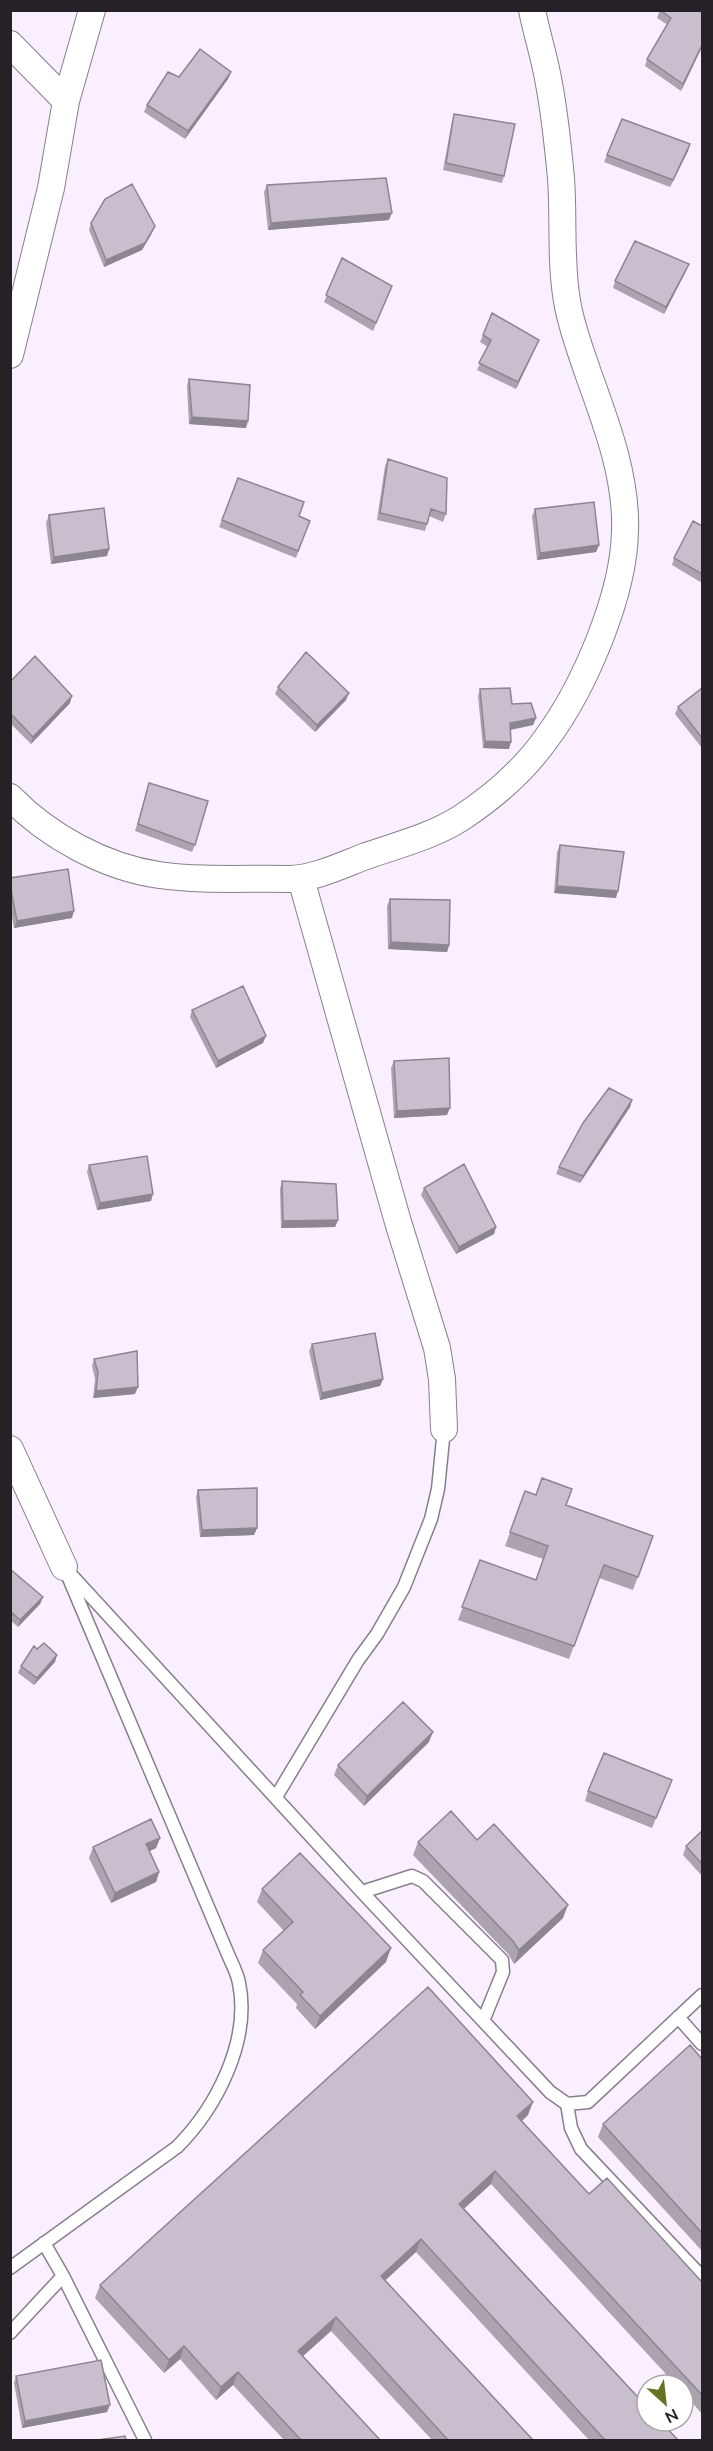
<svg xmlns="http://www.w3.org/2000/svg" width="713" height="2451" font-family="Mulish,sans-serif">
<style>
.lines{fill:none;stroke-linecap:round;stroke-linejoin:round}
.service-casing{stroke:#897f8c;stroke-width:15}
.minor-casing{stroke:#897f8c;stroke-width:28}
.service{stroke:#fff;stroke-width:12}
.minor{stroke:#fff;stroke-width:26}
.wall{fill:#ada3b0}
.shaded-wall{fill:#8d8590}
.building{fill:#c9becd;stroke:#8d8590;stroke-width:1.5}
</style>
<rect width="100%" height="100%" fill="#faeffe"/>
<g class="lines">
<defs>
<path id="service" d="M64,1567L362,1892L550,2092L567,2104L588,2102L702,1995
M276,1797L358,1660L377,1634L404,1587L431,1519L438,1489L444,1429
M362,1892L412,1876L423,1881L502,1960L503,1972L483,2021
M678,2017L702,2044
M567,2104L571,2128L581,2149L702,2277
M44,2243L63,2276L145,2440
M10,2268L177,2147C216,2108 251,2041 239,1983C237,1972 231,1962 227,1952L68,1576
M10,2333L63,2276"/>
<path id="minor" d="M10,44L66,101
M10,355L51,188L66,101L92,10
M10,797C48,836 104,867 159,875C201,881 246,878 288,879C314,879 342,865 366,856C398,845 433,836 461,818C493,797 524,770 546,739C584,688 624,595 625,531C627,477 606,423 588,373C580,349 571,326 567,301C560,261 564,219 561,178C558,147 555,115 549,84C545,59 537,35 532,10
M301,879L398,1222L437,1348L442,1379L444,1429
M10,1449L64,1567"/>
</defs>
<use href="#service" class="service-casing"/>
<use href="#minor" class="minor-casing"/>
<use href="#service" class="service"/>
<use href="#minor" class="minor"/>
</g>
<path class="wall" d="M660,10H702V47L681,91L645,66L647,59L668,25L657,18Z
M231,72L228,79L185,139L144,112L147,105L179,77Z
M454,114L504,176L502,183L443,170L452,121Z
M690,144L688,151L670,187L604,162L607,155Z
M267,185L389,220L268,230L264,192Z
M91,223L152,233L142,250L104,267L89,230Z
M342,258L392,286L373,331L324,302Z
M686,271L664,314L613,288L615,281Z
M483,335L536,347L516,389L477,370L488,347L480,342Z
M189,379L246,428L189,424L187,386Z
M388,459L446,514L443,522L429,516L425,531L377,520L385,466Z
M238,478L299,516L310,521L296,558L219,527Z
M535,509L599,545L596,552L537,560L532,516Z
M49,515L109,549L107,556L51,564L46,523Z
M702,526V583L672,565L674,558Z
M10,682L70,703L31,744L10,723Z
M278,687L346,700L315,732L275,694Z
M702,688V748L675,714L678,707Z
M480,689L512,704L536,718L533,725L511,730L509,749L483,748L478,696Z
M149,783L195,845L192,852L135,831Z
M560,845L616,898L554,893L557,852Z
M10,878L72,918L14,928L10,907Z
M390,899L449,945L447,952L388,949L387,906Z
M192,1010L263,1043L216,1068L190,1017Z
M394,1061L447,1115L394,1118L391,1068Z
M632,1100L630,1107L580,1183L556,1174L559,1167Z
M89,1165L151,1201L97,1210L87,1172Z
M282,1181L338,1220L335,1227L281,1228L280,1189Z
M424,1188L496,1227L494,1234L456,1254L421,1195Z
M312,1344L383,1379L380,1386L320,1400L309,1351Z
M94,1359L135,1394L93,1398L95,1379L92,1366Z
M198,1490L257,1528L254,1535L200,1537L196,1497Z
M525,1491L653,1536L633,1590L599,1578L569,1659L458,1620L480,1560L536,1580L543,1559L505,1546Z
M10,1569L43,1597L40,1604L18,1627L10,1620Z
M55,1662L34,1685L18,1673L21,1666Z
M429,1742L364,1806L334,1775L338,1765Z
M672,1780L652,1828L585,1801L588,1791Z
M702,1831V1876L683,1855L686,1846Z
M160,1838L156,1848L150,1851L159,1872L156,1882L111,1903L89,1858L93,1847Z
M477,1840L563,1918L514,1964L508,1954L413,1855L418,1842Z
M262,1889L386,1962L315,2029L296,2008L297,2004L258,1963L263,1950L284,1931L257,1902Z
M702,2059V2251L598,2137L603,2124Z
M528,2115L522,2121L589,2194L702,2282V2414L683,2392V2385H676L491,2184L464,2208L678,2440H589L416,2252L385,2280L533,2440H432L331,2331L303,2356L380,2440H284L233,2385L216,2400L180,2359L164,2373L95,2298L100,2285Z
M16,2376L107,2412L22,2428L14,2383Z"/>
<path class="shaded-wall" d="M702,45V47L681,91L683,84Z
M231,72L228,79L185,139L188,131Z
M690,144L688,151L670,187L673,180Z
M392,213L389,220L268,230L271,223Z
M155,226L152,233L142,250L104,267L106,260Z
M689,264L686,271L664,314L666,307Z
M539,340L536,347L516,389L518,382Z
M192,417L248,421L246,428L189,424Z
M599,545L596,552L537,560L540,553Z
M109,549L107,556L51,564L54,557Z
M349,693L346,700L315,732L317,725Z
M72,696L70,703L31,744L33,737Z
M536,718L533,725L508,730L510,723Z
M485,741L511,742L509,749L483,748Z
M557,886L618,891L616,898L554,893Z
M74,911L72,918L14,928L17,921Z
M391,942L449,945L447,952L388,949Z
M266,1036L263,1043L216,1068L218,1061Z
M632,1100L630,1107L580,1183L583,1176Z
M450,1108L447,1115L394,1118L397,1111Z
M153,1194L151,1201L97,1210L100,1203Z
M338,1220L335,1227L281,1228L283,1221Z
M496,1227L494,1234L456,1254L459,1247Z
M383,1379L380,1386L320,1400L322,1393Z
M138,1387L135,1394L93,1398L96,1391Z
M257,1528L254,1535L200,1537L202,1530Z
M43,1597L40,1604L18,1627L20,1620Z
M57,1655L55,1662L34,1685L37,1678Z
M433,1732L429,1742L364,1806L367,1796Z
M160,1838L156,1848L143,1854L146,1844Z
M159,1872L156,1882L111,1903L115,1893Z
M568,1905L563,1918L514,1964L519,1950Z
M391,1948L386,1962L315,2029L320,2016Z
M533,2102L528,2115L513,2129L517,2116Z
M495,2171L491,2184L455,2217L459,2204Z
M421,2239L416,2252L376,2289L381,2276Z
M336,2317L331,2331L294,2364L298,2351Z
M184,2346L180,2359L164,2373L169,2360Z
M238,2372L233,2385L216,2400L221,2387Z
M110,2405L107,2412L22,2428L25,2421Z"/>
<path class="building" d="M660,10H702V45L683,84L647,59L671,18Z
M200,49L231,72L188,131L147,105L168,72L179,77Z
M454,114L515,124L504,176L446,163Z
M622,119L690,144L673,180L607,155Z
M386,178L392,213L271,223L267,185Z
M132,184L155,226L145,243L106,260L91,223L105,199Z
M635,241L689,264L666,307L615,281Z
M342,258L392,286L376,323L326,295Z
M492,313L539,340L518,382L479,363L491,340L483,335Z
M189,379L250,385L248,421L192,417Z
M388,459L447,478L446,514L431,509L427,524L380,513Z
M238,478L304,502L299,516L310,521L298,551L222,520Z
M594,502L599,545L540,553L535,509Z
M104,508L109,549L54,557L49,515Z
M693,521L702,526V574L674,558Z
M306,652L349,693L317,725L278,687Z
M35,656L72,696L33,737L10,713V682Z
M510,688L512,704L531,703L536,718L510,723L511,742L485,741L480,689Z
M702,688V738L678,707Z
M149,783L208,801L195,845L138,824Z
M560,845L624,852L618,891L557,886Z
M68,869L74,911L17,921L10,885V878Z
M390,899L450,900L449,945L391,942Z
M243,986L266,1036L218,1061L192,1010Z
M449,1058L450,1108L397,1111L394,1061Z
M609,1088L632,1100L583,1176L559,1167L583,1123Z
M147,1156L153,1194L100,1203L89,1165Z
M464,1164L496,1227L459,1247L424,1188Z
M282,1181L336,1184L338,1220L283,1221Z
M375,1333L383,1379L322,1393L312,1344Z
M137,1351L138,1387L96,1391L98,1372L94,1359Z
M542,1478L572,1489L566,1505L653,1536L638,1577L604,1565L574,1646L462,1607L480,1560L536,1580L548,1546L510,1532L525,1491L536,1495Z
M257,1488V1528L202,1530L198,1490Z
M10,1569L43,1597L20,1620L10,1611Z
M44,1643L57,1655L37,1678L21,1666L34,1646L37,1649Z
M403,1702L433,1732L367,1796L338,1765Z
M604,1753L672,1780L656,1818L588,1791Z
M451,1811L477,1840L494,1824L568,1905L519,1950L513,1941L418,1842Z
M151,1819L160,1838L146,1844L159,1872L115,1893L93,1847Z
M702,1831V1864L686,1846Z
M300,1853L391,1948L320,2016L300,1995L303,1992L263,1950L293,1922L262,1889Z
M428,1987L533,2102L517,2116L589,2194L607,2178L702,2282V2395L495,2171L459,2204L647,2407V2421H660L678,2440H605L421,2239L381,2276L533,2440H448L336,2317L298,2351L380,2440H301L238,2372L221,2387L184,2346L169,2360L100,2285Z
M690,2045L702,2059V2233L603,2124Z
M101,2360L110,2405L25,2421L16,2376Z
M125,2436L126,2440H97Z"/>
<rect width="713" height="2451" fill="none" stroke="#252126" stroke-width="24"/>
<g transform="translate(665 2403) rotate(153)"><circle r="28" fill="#ffffff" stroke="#a8a6a8" stroke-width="1.5"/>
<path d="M0-4.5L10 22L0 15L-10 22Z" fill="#67741f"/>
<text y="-9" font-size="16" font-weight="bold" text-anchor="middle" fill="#252126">N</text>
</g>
</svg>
